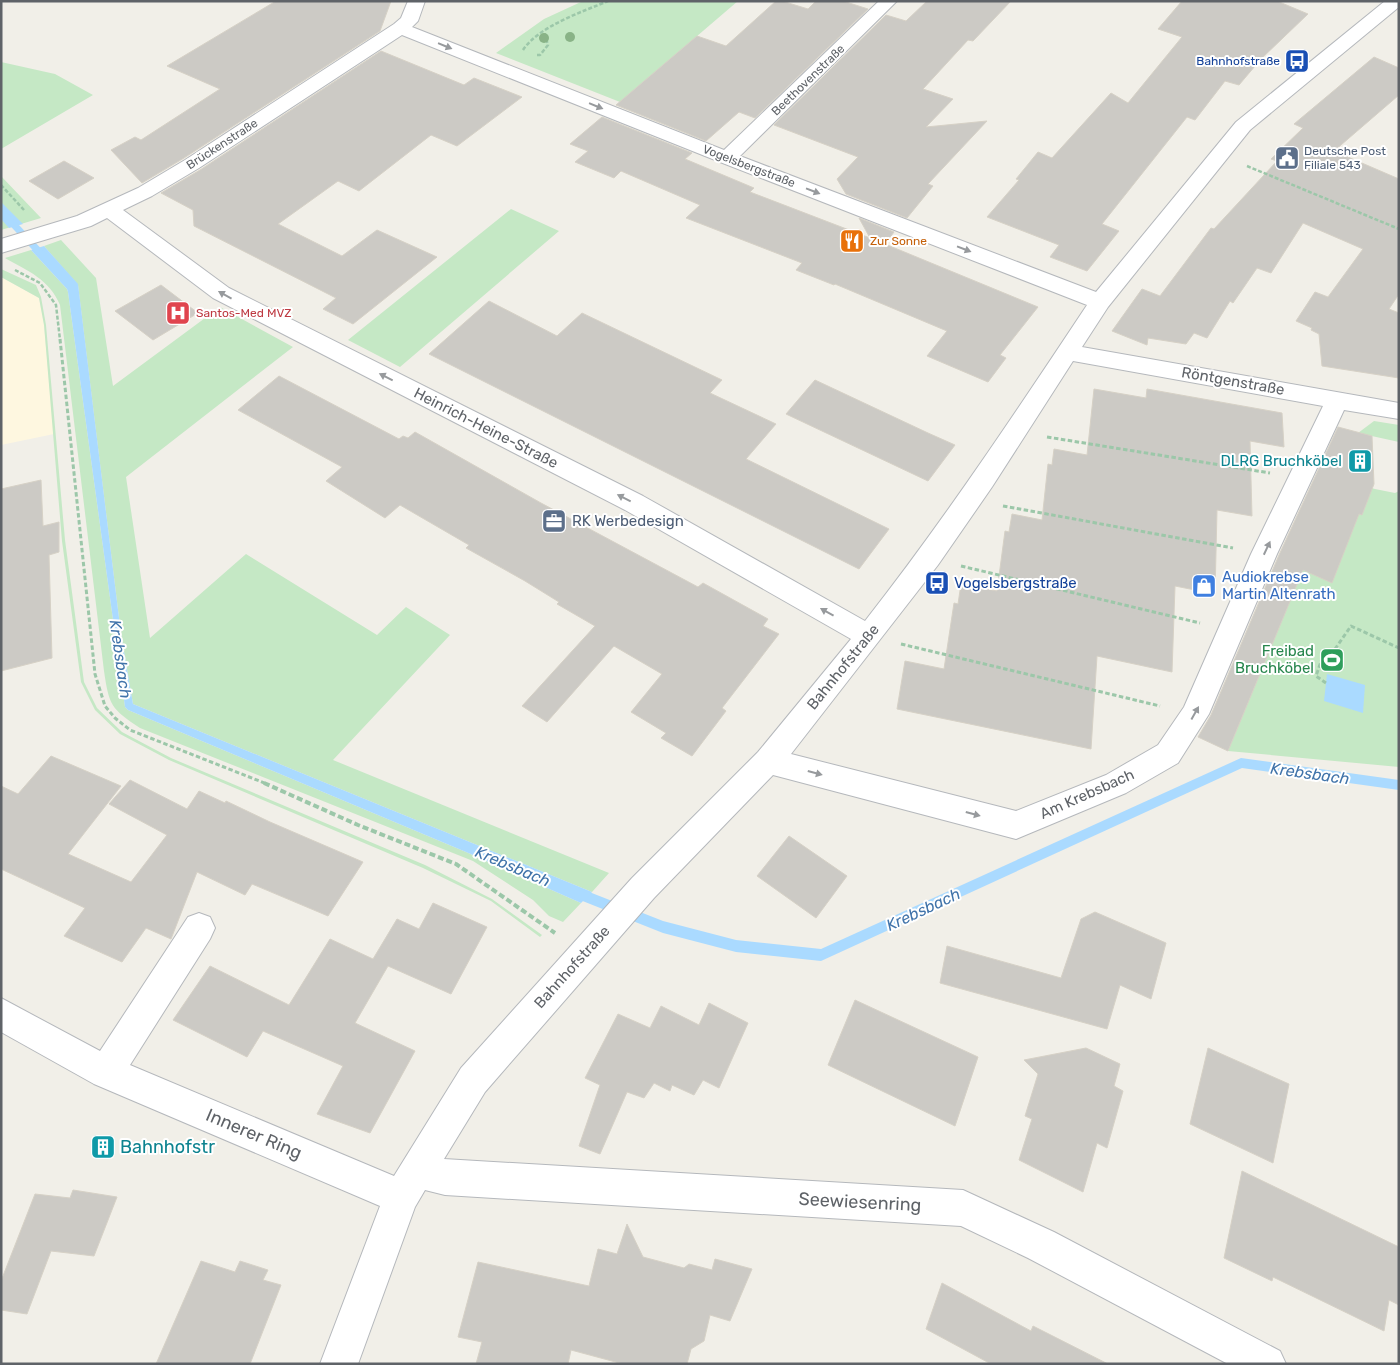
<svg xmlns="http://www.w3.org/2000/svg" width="1400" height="1365" font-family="Rubik,sans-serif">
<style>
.commercial{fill:#fef7e0}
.green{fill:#c5e8c5}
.water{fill:#aadaff}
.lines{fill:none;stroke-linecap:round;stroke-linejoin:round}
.stream{fill:#aadaff;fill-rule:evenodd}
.building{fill:#cccac5;stroke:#d6d1c6}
.minor-casing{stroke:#b5b8bc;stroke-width:2}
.path-far2{stroke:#9cc7a9;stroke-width:2.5;stroke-dasharray:4 2;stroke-linecap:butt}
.path-far1{stroke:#9cc7a9;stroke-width:3;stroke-dasharray:4.5 2.5;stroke-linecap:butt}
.path{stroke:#9cc7a9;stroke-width:4;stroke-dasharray:6 3;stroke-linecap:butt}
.minor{fill:#fff;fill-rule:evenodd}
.tree{fill:#89b387}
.oneway{fill:#979a9d}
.labels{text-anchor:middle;stroke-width:4;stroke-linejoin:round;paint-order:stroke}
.far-transit-label{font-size:12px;fill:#164399;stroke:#fff;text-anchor:end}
.far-street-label{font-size:12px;fill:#5f6368;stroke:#fff}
.far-service-label{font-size:12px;fill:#4e5e75;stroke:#fff;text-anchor:start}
.far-food-label{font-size:12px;fill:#c56008;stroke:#fff;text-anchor:start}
.far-health-label{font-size:12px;fill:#be3a42;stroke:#fff;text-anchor:start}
.street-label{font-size:15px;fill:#5f6368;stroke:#fff}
.culture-label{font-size:15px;fill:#0d838f;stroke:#fff;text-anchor:end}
.service-label{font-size:15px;fill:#4e5e75;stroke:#fff;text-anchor:start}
.shop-label{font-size:15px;fill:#366cbe;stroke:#fff;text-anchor:start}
.transit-label{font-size:15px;fill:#164399;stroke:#fff;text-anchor:start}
.leisure-label{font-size:15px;fill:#27864d;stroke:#fff;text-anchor:end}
.water-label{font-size:16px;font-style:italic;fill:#4174aa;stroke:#fff}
.near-street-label{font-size:18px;fill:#5f6368;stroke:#fff}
.near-culture-label{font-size:18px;fill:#0d838f;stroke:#fff;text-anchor:start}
</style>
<rect width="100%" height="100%" fill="#f1efe8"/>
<path class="commercial" d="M1,277L39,298L44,325L54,434L1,445Z"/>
<path class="green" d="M583,1H738L620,102L496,53L544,19Z
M1,62L55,74L93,95L1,149Z
M1,176L41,218L1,230Z
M511,209L559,231L400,367L348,340Z
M61,240L96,278L113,386L220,307L293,347L126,477L150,638L246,554L377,635L406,607L450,635L333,760L609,873L592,892L133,704L121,634L78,285L44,246Z
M31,250L67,289L68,292L125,707L128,710L466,852L581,903L563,922L549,916L533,900L473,861L140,728C111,709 109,705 104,671L60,305C49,279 28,271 5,258Z
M1,269L36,285L41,297L46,325L65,540L84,682L97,708L122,732L171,758L425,865L492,899L542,935L540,937L491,901L423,868L169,760L120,734L95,710L81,682L62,541L44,325L39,298L1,277Z
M1374,421L1399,425V442L1358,433Z
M1340,479L1375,489L1395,493L1399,491V767L1228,751Z"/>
<path class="water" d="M1,202L23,224L9,228L1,219Z
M44,246L78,284L121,634L133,704L592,892L581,903L466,852L128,710L125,707L68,292L67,289L31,250Z
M1327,674L1365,685L1363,713L1324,701Z"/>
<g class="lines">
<path class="stream" d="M1,208L4,209L48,256V260H42L1,216Z
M1241,758L1399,780V790L1242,768L821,961L736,952L663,933L570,896L568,892L570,888L574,886L663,921L736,940L821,949Z"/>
</g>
<path class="building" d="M276,1H391L380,31L184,158L142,183L111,150L135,137L141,140L220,89L167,66Z
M776,1H782L808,9L816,1H843L868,9L755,118L739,112L706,141L616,105L697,36L726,46Z
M927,1H1011L973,41L968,40L923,89L953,99L926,127L987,121L928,184L933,186L907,218L846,194L837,179L858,157L774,125L886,15L906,21Z
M1182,1H1277L1308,14L1261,59L1239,85L1225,81L1195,120L1187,117L1102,224L1119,231L1087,271L1050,257L1059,245L987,217L1019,180L1016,179L1038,152L1052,158L1111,93L1128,103L1182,37L1158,29Z
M381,51L464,85L474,78L522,97L457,146L431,135L359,191L338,181L278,224L342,256L377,230L437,257L353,324L323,309L336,298L194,226L193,210L161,193L200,170Z
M1374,57L1399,68V95L1334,151L1399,179V294L1389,309L1399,313V378L1322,366L1319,334L1311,330L1312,328L1296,321L1315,292L1328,297L1363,249L1303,223L1271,273L1257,268L1233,303L1230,301L1207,338L1194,333L1186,344L1148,338L1147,345L1112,331L1142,289L1160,296L1211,228L1214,229L1277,161L1271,159L1303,128L1294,124Z
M602,117L692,153L685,159L754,188L750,192L870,238L859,218L894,232L885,244L1038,307L1000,355L1006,358L988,382L927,356L947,331L835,284L834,285L796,270L802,263L686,218L700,205L621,171L614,178L575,162L588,151L570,144Z
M64,161L94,178L58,199L29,181Z
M161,285L198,313L153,340L115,311Z
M489,301L557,336L582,313L722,380L710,393L776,424L746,459L889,529L859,569L429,354Z
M279,376L399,439L403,436L408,438L415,432L541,503L698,587L703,583L768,619L763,626L779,634L722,708L726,711L692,756L661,738L666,733L631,712L662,674L614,646L547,722L522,706L595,626L557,604L559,602L525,581L466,548L469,545L400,505L385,518L326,481L342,467L238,410Z
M815,380L928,433L955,445L928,481L786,414Z
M1094,389L1146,398L1147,389L1282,413L1284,447L1250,441L1252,516L1217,510L1215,594L1175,586L1172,672L1097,656L1091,749L897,709L905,661L944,669L954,603L958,604L961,584L997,591L1005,531L1009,532L1012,514L1042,520L1048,464L1052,465L1054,449L1087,455Z
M1338,427L1372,436L1374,484L1362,515L1359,514L1332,583L1303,570L1228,751L1198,737L1211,715L1279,555Z
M41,480L43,526L59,522V552L49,555L52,658L1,671V489Z
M51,756L121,786L68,854L131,882L167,835L109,804L130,780L187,809L199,791L225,803L226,801L270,822L363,862L328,916L252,884L245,895L197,872L171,939L146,928L122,962L64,936L85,908L1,869V786L18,794Z
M789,836L847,876L816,918L757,876Z
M433,903L487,927L451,994L388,966L355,1023L415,1051L370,1133L317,1114L343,1066L263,1031L247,1057L173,1020L210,966L289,1005L330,939L373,959L397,919L419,929Z
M1095,912L1166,943L1151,999L1120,985L1107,1029L940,983L947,946L1061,978L1081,919Z
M855,1000L978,1057L955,1126L828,1065Z
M709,1003L748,1023L719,1088L703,1080L694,1095L672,1085L670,1091L654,1083L644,1098L627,1092L600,1154L579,1146L600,1085L585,1078L618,1014L650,1028L661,1006L699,1025Z
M1086,1048L1120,1064L1114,1086L1123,1091L1107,1148L1097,1143L1083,1192L1019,1160L1032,1119L1025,1116L1038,1074L1024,1060Z
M1208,1048L1289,1084L1273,1163L1190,1124Z
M1242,1171L1399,1247V1305L1389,1300L1384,1331L1273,1277L1272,1281L1224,1258Z
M73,1190L117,1197L94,1256L51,1251L27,1314L1,1310V1281L35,1194L70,1198Z
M627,1224L643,1257L684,1268L689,1264L712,1270L715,1259L752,1269L730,1321L710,1315L704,1341L691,1349L687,1364H623L571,1350L568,1364H476L482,1342L458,1337L478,1262L589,1286L598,1249L617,1254Z
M201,1261L235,1272L240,1261L268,1270L263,1280L281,1285L250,1364H156Z
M942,1283L1031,1331L1033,1326L1108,1364H991L926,1329Z"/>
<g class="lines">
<defs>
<path id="minor" d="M408,1H425L418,21L412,27L724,150L879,1H897L740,156L1096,292L1236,122L1385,1H1399V7L1250,130L1108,307L1082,347L1399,403V419L1344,410L1277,554L1209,714L1178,763L1126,793L1016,839L773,775L654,898L485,1092L444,1159L963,1190L1054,1232L1280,1351L1286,1364H1228L1028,1258L961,1226L445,1195L425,1190L415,1207L358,1364H320L380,1206L94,1084L1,1032V998L100,1051L188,917L199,913L210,917L215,928L210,939L130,1065L394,1176L461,1068L632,878L758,752L851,639L625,510L213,298L107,218L91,226L1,253V239L77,216L138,188L185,160L394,24L401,18ZM402,35L720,162L1087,305C1016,412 945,519 865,621L643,496L229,288L123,210L152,196L199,168ZM1073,361L1323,406L1251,554L1184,707L1158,745L1106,775L1016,811L791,754L938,565L992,487Z"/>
</defs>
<use href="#minor" class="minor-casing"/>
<path class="path-far2" d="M523,50C539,26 582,12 608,1
M537,55H540L548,45L544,32
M1247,166L1399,229
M1,185L24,210
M15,270L40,283L56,305L60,340"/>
<path class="path-far1" d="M60,339L95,674L105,706L115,718L130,730L267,784
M1047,437L1270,473
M1003,506L1233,548
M961,566L1200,623
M901,644L1160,706
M1326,683L1316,676L1324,653L1333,652L1351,626L1399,648"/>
<path class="path" d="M264,783L358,825L456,864L555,933"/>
<use href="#minor" class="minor"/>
</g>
<g class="tree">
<circle cx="570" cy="37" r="5"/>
<circle cx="544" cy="38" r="5"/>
</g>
<defs><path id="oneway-solid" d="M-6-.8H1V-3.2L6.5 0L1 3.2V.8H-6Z" transform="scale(1.25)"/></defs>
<g class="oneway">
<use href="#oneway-solid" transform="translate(445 46) rotate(22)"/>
<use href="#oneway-solid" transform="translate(596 106) rotate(22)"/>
<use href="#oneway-solid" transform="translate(813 191) rotate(21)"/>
<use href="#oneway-solid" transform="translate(964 249) rotate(21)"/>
<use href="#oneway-solid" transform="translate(225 295) rotate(-151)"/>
<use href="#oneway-solid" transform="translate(386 377) rotate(-153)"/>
<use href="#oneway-solid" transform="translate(624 498) rotate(-153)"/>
<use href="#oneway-solid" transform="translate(1267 548) rotate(-65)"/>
<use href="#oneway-solid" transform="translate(827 612) rotate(-151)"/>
<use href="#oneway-solid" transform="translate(1195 713) rotate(-61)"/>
<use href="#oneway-solid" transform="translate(815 773) rotate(15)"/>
<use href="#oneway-solid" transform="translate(973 814) rotate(15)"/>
</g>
<defs>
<symbol id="bus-square" viewBox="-11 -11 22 22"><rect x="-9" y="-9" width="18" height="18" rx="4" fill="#1a4fb4" stroke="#fff"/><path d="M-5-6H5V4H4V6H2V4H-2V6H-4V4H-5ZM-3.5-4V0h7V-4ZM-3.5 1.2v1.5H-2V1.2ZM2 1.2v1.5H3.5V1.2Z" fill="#fff"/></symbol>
<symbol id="civic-square" viewBox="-11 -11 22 22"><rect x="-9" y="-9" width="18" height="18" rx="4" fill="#5c6f8a" stroke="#fff"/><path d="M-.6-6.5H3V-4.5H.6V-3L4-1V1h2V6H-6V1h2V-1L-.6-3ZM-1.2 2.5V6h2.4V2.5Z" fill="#fff"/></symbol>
<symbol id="restaurant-square" viewBox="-11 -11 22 22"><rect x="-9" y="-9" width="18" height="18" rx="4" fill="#e8710a" stroke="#fff"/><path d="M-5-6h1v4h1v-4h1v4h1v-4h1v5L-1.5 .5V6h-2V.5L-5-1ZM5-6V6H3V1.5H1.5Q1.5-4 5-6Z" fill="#fff"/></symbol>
<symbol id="hospital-square" viewBox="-11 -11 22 22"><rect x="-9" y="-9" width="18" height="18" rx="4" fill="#e0444e" stroke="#fff"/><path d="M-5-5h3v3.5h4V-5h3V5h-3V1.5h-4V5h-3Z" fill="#fff"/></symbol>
<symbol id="building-square" viewBox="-11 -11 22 22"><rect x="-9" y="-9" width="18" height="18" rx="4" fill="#0f9aa8" stroke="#fff"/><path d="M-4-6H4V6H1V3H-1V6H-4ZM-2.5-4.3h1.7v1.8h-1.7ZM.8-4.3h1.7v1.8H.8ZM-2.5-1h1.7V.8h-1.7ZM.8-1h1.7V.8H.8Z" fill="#fff"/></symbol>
<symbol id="office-square" viewBox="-11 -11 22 22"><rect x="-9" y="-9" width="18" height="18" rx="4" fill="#5c6f8a" stroke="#fff"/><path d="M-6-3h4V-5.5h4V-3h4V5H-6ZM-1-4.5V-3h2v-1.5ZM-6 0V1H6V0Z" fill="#fff"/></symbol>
<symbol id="shop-square" viewBox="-11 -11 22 22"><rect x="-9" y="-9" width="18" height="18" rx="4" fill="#3f7fe0" stroke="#fff"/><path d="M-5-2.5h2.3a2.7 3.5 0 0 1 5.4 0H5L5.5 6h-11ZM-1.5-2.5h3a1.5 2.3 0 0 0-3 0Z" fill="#fff"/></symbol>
<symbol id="stadium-square" viewBox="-11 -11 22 22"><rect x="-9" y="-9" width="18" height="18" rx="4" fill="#2e9e5b" stroke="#fff"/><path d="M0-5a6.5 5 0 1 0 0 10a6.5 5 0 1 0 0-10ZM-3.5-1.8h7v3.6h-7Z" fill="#fff"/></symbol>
</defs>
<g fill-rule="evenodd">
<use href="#bus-square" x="1283" y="47" width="28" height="28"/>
<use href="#civic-square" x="1273" y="144" width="28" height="28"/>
<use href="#restaurant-square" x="838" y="227" width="28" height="28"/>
<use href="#hospital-square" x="164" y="299" width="28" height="28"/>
<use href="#building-square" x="1346" y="447" width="28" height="28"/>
<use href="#office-square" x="540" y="507" width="28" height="28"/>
<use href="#bus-square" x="923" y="569" width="28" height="28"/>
<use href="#shop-square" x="1190" y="572" width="28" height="28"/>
<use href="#stadium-square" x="1318" y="646" width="28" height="28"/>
<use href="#building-square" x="89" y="1133" width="28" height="28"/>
</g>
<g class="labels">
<g class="far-transit-label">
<text x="1280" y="65">Bahnhofstraße</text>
</g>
<g class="far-street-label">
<text transform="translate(808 80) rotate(-44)" y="4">Beethovenstraße</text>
<text transform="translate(222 144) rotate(-33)" y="4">Brückenstraße</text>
<text transform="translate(749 166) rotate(21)" y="4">Vogelsbergstraße</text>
</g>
<g class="far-service-label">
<text x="1304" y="155">Deutsche Post<tspan x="1304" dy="14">Filiale 543</tspan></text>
</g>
<g class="far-food-label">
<text x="870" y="245">Zur Sonne</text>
</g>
<g class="far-health-label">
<text x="196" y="317">Santos-Med MVZ</text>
</g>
<g class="street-label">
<text transform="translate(1233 381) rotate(10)" y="5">Röntgenstraße</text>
<text transform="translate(486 428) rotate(27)" y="5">Heinrich-Heine-Straße</text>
<text transform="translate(843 667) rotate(-51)" y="5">Bahnhofstraße</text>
<text transform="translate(1087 794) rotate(-24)" y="5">Am Krebsbach</text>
<text transform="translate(572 967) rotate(-48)" y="5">Bahnhofstraße</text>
</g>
<g class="culture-label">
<text x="1342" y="466">DLRG Bruchköbel</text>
</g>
<g class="service-label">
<text x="572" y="526">RK Werbedesign</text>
</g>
<g class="shop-label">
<text x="1222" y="582">Audiokrebse<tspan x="1222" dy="17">Martin Altenrath</tspan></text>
</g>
<g class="transit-label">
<text x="954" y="588">Vogelsbergstraße</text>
</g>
<g class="leisure-label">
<text x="1314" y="656">Freibad<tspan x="1314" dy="17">Bruchköbel</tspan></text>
</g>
<g class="water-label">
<text transform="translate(121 659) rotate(82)" y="6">Krebsbach</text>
<text transform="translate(1310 773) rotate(8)" y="6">Krebsbach</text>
<text transform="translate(513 866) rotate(23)" y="6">Krebsbach</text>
<text transform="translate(923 909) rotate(-25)" y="6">Krebsbach</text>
</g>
<g class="near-street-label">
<text transform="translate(254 1134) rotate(23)" y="6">Innerer Ring</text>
<text transform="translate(860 1202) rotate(3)" y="6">Seewiesenring</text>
</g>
<g class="near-culture-label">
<text x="120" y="1153">Bahnhofstr</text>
</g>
</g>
<rect width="1400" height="1365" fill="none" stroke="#5f6368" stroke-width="5"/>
</svg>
